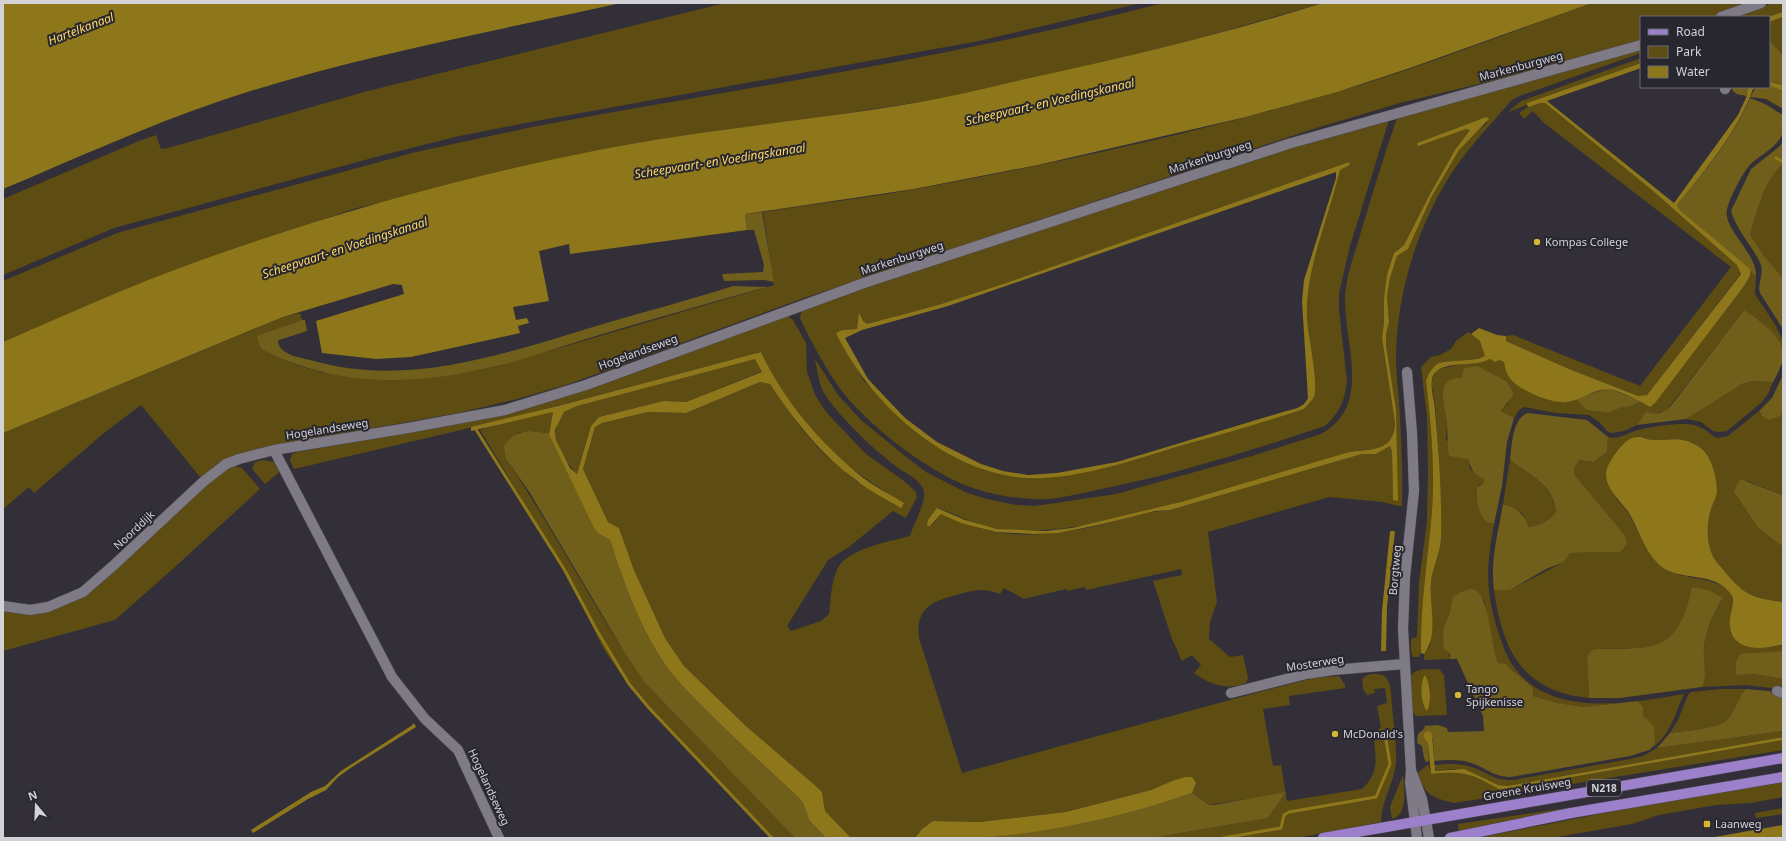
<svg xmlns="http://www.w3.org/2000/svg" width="1786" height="841" font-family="'Noto Sans',sans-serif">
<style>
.green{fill:#5d4d13;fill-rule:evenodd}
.forest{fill:#705e1b}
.water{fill:#8e771a;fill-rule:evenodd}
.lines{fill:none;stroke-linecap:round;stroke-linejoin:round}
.stream{stroke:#8e771a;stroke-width:3}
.minor-casing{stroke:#4e4b53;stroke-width:11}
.major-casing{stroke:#4e4b53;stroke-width:11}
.minor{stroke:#7f7b86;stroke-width:10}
.major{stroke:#9c80cb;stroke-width:10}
.poi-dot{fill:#d6b534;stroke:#28262e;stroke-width:1.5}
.labels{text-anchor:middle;stroke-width:4;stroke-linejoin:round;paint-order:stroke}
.shield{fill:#28262e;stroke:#a09ea4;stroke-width:1}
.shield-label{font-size:10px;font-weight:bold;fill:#d3d2d7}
.street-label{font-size:11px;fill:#d3d2d7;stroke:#28262e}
.poi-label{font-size:11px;fill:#d3d2d7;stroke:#28262e;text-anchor:start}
.water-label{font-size:12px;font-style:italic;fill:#fad965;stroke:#28262e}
</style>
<rect width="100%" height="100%" fill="#322f38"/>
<path class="green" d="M725,3H1141L979,41L531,122L459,136L387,154L114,228L3,275V199L139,141L156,135L161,149L168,148L368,91Z
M1163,3H1323L1182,43L1080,68L938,99L816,118L631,144L542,163L357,208L190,264L3,342V281L117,233L416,152L532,127C743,88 955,57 1163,3Z
M1592,3H1751L1712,17H1641V43L1610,52L1400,103L1310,130L804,298L569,384L517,399L458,413L277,445L234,455L218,463L201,478L141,405L104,433L34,493L29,487L3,509V433L283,317L300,313L302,320L259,335L261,349L296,365L324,373L474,371L498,366L774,285L763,212C814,204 866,198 916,189C1057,163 1198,133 1336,92C1423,67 1507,33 1592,3Z
M1772,3H1783V12L1768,17H1733Z
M1783,17V55L1769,40V22Z
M1641,49V53L1517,97L1511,101C1491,124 1470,146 1453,171C1417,226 1396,295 1396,360C1396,374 1398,387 1399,400C1401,435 1403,470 1402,506H1398L1383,502L1329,497L1208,532L1217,602L1210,622L1209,639L1230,657L1243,655L1248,677L1247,682C1229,692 1209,684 1194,673L1201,665L1192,655L1182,661L1172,639L1153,581L1182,575L1181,569L1086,590L1085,587L1067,591L1066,589L1024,599L1004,588L1000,594C984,587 973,590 957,595C933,601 915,608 919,638L962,773L1263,691L1314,678L1339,676L1345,685V688L1289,696L1290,705L1263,709L1273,766L1281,765L1287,801L1362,789C1382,770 1374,756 1374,734L1381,727L1377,706L1387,703L1385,688L1374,689L1375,693L1367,695L1363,689L1362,679C1369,672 1376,673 1385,676L1389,683L1391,692C1392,715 1397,740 1396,763C1394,783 1381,802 1381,822L1297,838H1152L1268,818L1285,793L1209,805L1192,793L1196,783L1172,781L1151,790L1066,812L980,822L933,821L922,829L915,838H851L825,811L822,792L817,787L747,727L684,666L665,638L634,570L619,528L608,522L583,469L595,427L602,423L648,412L686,413L760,382L770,384L801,428L821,451L856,481L904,503C891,495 877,487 865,478C822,449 783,399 761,352L508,419L294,469L290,460L292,454L298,452L468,421L787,315L793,320L806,343L807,372L815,395L826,412L866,454L904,481L916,492L917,497L906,518L893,511L849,547L828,560L787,626L791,631L821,621L829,614C831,599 831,581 838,568C847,549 891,541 910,536C913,525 926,503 924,492C922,479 902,472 893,464C874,450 831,409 822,389C818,379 817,369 815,359L838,395L861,420L905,456L926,472L967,493L987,499L1016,505L1035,506L1116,494L1252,456L1321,434C1373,405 1344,345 1345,297C1346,275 1355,253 1361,232C1372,194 1384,156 1397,118ZM1486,117L1487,123L1469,138L1459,150L1431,198L1408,249L1397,256L1390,278L1387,296L1389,322L1386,334V346L1396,409L1397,500L1393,499L1392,452L1390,446L1376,454H1362L1170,510C1148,511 1127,518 1105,524C1070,532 1032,538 996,532C978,529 959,519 941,514L931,526L938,508C958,515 976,526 998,529C1068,537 1142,513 1209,494C1256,481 1303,468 1349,452C1371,449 1394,452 1395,423L1382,338L1384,322V299L1398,249L1404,245L1431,192L1455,150L1470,130L1466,129L1417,143Z
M1641,58V63L1527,103V105L1508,112L1521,101Z
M1540,103H1545L1653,191L1738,265L1741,273L1647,395L1638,396L1569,369L1506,341V336L1513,335L1640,386L1731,267L1544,123L1533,111L1524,119L1519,113L1528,107Z
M1389,120L1350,246L1339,293V310L1347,381C1345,400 1339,414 1325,426C1250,451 1174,475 1097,490C1076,494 1054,501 1033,499C1014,498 994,495 976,489C932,475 874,430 845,395C829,375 810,340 800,318L802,310L809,306L1253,158ZM1349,162L1350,165L1340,170C1329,217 1305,270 1307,318C1308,337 1319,382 1314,397C1312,401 1307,405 1304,409L1114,465L1059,476L1040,478L1000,474L984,470L928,441L864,381L836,333L842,330L857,329L859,312L863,321L867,324L938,305L1006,283Z
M1783,164V278L1765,257L1750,235C1756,213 1765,179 1783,164Z
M1750,269L1756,276L1755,294L1776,326L1783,341V351C1774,330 1762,322 1744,310L1666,411L1653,414L1646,413L1637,425L1624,431L1612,433L1608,432L1598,421L1589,415L1556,413L1524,407L1519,410L1514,418L1501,411L1509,402L1463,379L1443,401L1447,425L1446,440L1468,459L1470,469L1484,479V482L1479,485L1486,522L1494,524C1486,567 1485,592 1499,634C1503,646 1507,658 1514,667C1551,719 1631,703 1684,694C1674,716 1670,737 1649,750L1654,745L1643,716V707L1638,701L1584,707L1558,703L1533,696L1521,679L1513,670L1498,663L1493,650L1484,600L1452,598L1450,612L1443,630L1450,659L1424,660V654L1430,646L1431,582L1433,570L1441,541L1438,445L1435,405L1431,382L1437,370L1443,368C1459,365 1490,355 1504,362L1509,377L1516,384L1535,395L1566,402L1576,399L1586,410L1608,413L1620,408L1632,406L1641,401L1650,406L1744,286L1750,276Z
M1468,332L1481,341L1486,356L1478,359L1443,362L1426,381C1431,424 1435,467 1432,511C1428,558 1420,606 1421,653L1419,657H1413L1411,652V639L1417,637L1419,583L1427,521L1428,470L1427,417L1421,367L1431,357L1440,355L1451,349L1456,341Z
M755,358L763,371L686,402L663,401L599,417L591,426L577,474C569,467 553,441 556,430C557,424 561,418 564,412L577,406Z
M1753,381L1773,382L1768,394L1761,403L1727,431L1719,432L1713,431L1701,422L1686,419C1707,406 1728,387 1753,381Z
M1759,411L1762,416H1780L1783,413V495L1747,481L1734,492L1758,528L1783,547V602C1754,598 1745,596 1726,573C1721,566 1715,562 1712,554C1706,540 1707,522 1711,509C1713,503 1717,497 1717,491C1717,478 1712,458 1702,449C1678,430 1662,446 1641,437L1609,484C1612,489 1614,495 1617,500C1620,504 1625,507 1627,511C1640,532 1649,565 1674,573C1693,580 1716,577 1730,593C1737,601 1728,620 1731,632C1732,635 1735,639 1737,642L1760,648L1783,645V651L1763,654L1736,675L1753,674L1783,679V683L1779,689L1746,685L1702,687C1708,679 1703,658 1704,647C1706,629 1713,614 1723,599L1693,587C1689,599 1687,612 1681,623C1663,658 1624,645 1592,650L1587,656L1589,698C1523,692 1502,650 1494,590H1510L1564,562L1570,553L1620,552L1624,534L1574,474V469L1579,460L1593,462L1607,452L1608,437C1618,440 1625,434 1635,431C1648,427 1685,421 1697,426C1704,428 1710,434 1716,438L1728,436Z
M553,412L549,433L529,431L517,433L506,459C555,531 595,611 645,683L795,838H772L643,702L621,674L603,648L571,581L480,430L500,423Z
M262,460L275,462L283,469L265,484L252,469L255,462Z
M1510,460C1530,475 1553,485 1556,512C1548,522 1541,525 1529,527L1522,513L1503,504Z
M231,465L242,468L260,489L175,567L115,620L3,651V611L31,614L62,606L219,474Z
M1439,669L1444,675L1447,715L1416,716L1412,711L1411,676C1416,667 1430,670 1439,669Z
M1720,689H1746C1738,698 1735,710 1728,719C1719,729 1683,731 1670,733L1678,720L1688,695L1691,692Z
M1783,731V737L1507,786L1498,785L1455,769L1434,771V765C1446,764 1456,763 1468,766C1486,770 1491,781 1513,780L1630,759L1643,756L1657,748Z
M1783,740V750L1454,803C1433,798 1424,795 1418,773L1427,765H1429L1431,774L1455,772L1465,773L1504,789Z
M1403,775C1404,788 1409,814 1392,819L1390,807Z
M1783,781V797L1751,803L1716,805L1659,815L1632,824L1551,838H1477L1625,809Z
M1574,807L1459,831L1458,824Z
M1783,808V814L1756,818L1755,813Z"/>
<path class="forest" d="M1769,40L1783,55V85L1773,82L1770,86L1783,91V109L1766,99L1750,97L1756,87H1769Z
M1731,87H1748L1746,96C1738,94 1734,95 1731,87Z
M1750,98L1765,104L1783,115C1783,120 1784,126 1783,131C1780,147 1759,155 1749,166C1742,174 1729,199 1727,210C1723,229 1757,253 1756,276L1681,211L1677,205C1704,172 1733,138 1750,98Z
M1783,141V164C1765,179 1756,213 1750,235L1765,257L1783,278V329L1760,293C1757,284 1764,275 1761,265C1753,246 1737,232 1731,211L1751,169L1780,146Z
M762,212L774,282L764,280L724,281L722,274L763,272L764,265L754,230H747L745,214Z
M733,286L767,287C706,304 646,321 586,339C556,348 527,359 497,366C415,386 337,388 261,349L257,337L259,335L302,320H305L307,331L279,340L278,342C281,355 298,357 310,360C407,388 500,355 593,327C640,313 686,301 733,286Z
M1744,310C1759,320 1786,337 1783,359C1781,367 1777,375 1773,382L1753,381L1742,384L1686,419L1637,425L1646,412C1655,415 1663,414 1670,407Z
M1477,366L1506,381L1514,394L1501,411L1514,418L1507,442L1502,486L1494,524L1486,522C1477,509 1477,504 1477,488L1484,482V479C1474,475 1471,469 1468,459L1449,456C1447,445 1448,437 1447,425C1446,410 1432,376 1462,378L1464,368Z
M1783,375V413L1780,416L1769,420L1762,416L1759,411L1772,398Z
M1608,388L1641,401L1632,406L1620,408L1608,413L1586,410L1576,399Z
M1528,413L1587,420L1608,437L1607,452L1593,462L1579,460L1574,469V474L1624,534L1627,544L1620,552L1570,553L1564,562L1546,569L1510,590H1494C1490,561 1498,533 1503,504C1518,509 1523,513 1529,527C1541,525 1548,522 1556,512C1554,485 1530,475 1510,460C1512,446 1512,418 1528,413Z
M529,431L549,433L599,534L610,540C623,581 637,620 660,657C672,676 689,693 705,709C735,739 767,768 798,797L803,803L809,820L826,838H795L645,683L626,655L530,493L506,459L504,446C511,436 516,433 529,431Z
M1740,479L1783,495V547L1758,528L1734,492Z
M1692,587L1708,590L1723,598C1713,614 1706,629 1704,647C1703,658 1708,679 1702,687L1620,698H1589L1587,656L1592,650L1595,649C1654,648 1678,654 1692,587Z
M1469,589L1476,590C1491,605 1490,642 1498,663L1505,664L1533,688V696L1558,703L1584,707L1638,701L1643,707V716L1654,726L1655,740L1654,745L1649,750L1630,756L1511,777C1493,777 1487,768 1471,763C1459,759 1446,760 1434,761L1433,739L1424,736L1428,744L1429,761L1426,762L1424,758L1422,746L1417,743L1418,734L1425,728L1424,726L1438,725L1447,728L1448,732L1484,731L1483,716L1457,659H1450V654L1444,649L1443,630L1450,612L1452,598L1461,592Z
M1783,651V679L1753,674L1736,675V662L1740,654Z
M1746,689L1769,691L1783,696V731L1657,748L1670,733C1683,731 1719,729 1728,719C1735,710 1738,698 1746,689Z
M1286,792L1268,818L1152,838H936C1024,838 1110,822 1192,793L1209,805H1214Z"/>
<path class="water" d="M3,3H621C487,33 350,57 220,101C146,126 75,159 3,189Z
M1323,3H1592L1410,68L1337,92L1246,117L1038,165L914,189L745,214L747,230L570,254L569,244L539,251L549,301L513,307L516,320L527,318L529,323L518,326L520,333L411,357L376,359L322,353L316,321L404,294L402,285L393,284L283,317L256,328L3,433V342C66,315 129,286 193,263C335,212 482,171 631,144C732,126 835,118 936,99C968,93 999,85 1030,78C1129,57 1227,33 1323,3Z
M1783,12V17L1769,22L1768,17Z
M1641,63V68L1547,101L1674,203L1738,115L1746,98L1748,87H1745H1756L1753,89C1737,133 1706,169 1677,205L1681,211L1750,269V276L1744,286L1655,403L1650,407C1643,402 1614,388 1607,389C1593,390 1580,401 1566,402C1552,404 1517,390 1509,377C1506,373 1505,367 1504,362L1499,360L1495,362L1490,359C1485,361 1480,363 1476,363C1465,365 1446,363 1437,371C1426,380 1435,399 1435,411C1439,453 1442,497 1441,539C1440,554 1432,568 1431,583C1429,606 1439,635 1424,654L1421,653C1420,606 1428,558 1432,511C1435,467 1431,424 1426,381C1429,372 1434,364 1443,362L1478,359L1485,356L1480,341L1471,334L1479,328L1497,335L1506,336V341L1569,369L1638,396L1647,395L1741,274L1737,265L1653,191L1545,103H1540L1529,107L1527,105V103Z
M1771,82L1783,85V91L1770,86Z
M1486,117L1489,119L1459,150L1431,198L1408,249L1397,256L1390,278L1387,296L1389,322L1386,334V346L1396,409L1398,501L1393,500L1392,452L1390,446L1376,454H1362L1170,510L1155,511L1103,524L1058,533L1034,534L996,532L961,523L941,514L930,526L927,525L928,520L937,508L965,520L997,529L1046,531L1072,528L1181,502L1349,452C1371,449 1394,452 1395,423L1382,338L1384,322V299L1387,275L1394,253L1404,245L1431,192L1455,150L1470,130L1466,129L1418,146L1417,143Z
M1349,162L1350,165L1340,170C1329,217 1305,270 1307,318C1308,337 1319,381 1314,397C1312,401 1307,405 1304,409C1262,423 1219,435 1176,447C1131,461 1075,480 1028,478C947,474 870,404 836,333L842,330L857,329L859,312L863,321L867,324L938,305L1006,283ZM1336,172V178L1304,280L1302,301L1308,398C1304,408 1293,409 1283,412L1117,462L1057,473L1028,475L1003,471L981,464L937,442L905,418L868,379L845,338L862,330L948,306Z
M761,352C784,401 820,443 862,477C875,487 890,494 904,503L901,508C886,499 869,491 856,480C820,454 794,420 770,384L760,382L686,413L648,412L602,423L595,427L583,469L608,522L619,528L634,570L665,638L684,666L747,727L817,787L822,792L825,811L851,838H826L809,820L803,803L798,797C767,768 735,739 705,709C689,693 672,676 660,657C637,620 623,581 610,540L599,534L594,528L549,434L553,412L471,431V427L558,406ZM755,359L762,372L686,402L663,401L599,417L591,426L577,474L570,468L556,440L555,430L564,412L577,406Z
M1641,437C1662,446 1678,430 1702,449C1712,458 1717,478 1717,491C1717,497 1713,503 1711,509C1707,522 1706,540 1712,554C1715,562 1721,566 1726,573C1745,596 1754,598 1783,602V645C1775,645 1767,648 1759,648C1739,647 1728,639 1730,618C1731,612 1733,606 1733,600C1733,595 1728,591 1725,588C1709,573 1679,580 1662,567C1644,553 1639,528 1627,510C1619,500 1606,488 1606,474C1606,464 1623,441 1632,438C1634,437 1639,437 1641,437Z
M1390,531H1395L1387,607L1386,651H1381L1382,611Z
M1425,675C1430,683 1432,702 1427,711C1421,704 1419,683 1425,675Z
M414,723L416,727L349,769L338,777L326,790L308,799L253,833L251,830L311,792L325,786L341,771L411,726Z
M1429,731L1432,734L1435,771L1464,769L1498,785L1507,786L1783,737V740L1504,789H1499C1469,773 1465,771 1431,774L1428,744L1424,737V733Z
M1186,777H1192L1196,783L1192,793C1133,814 1072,828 1009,835C978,839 946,838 915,838L922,829L933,821L980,822L1066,812L1151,790L1172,781Z
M1783,825V838H1709Z"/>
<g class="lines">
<path class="stream" d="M1776,158L1783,162
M475,428L564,569L596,629L629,684L649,708L772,838
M1223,838L1281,828L1284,815L1289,812L1376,797L1390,764L1386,740"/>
<defs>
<path id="minor" d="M1721,17L1761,3
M1725,89L1726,87
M1407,372L1412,433L1414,491L1405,577L1403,629L1411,771L1410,782L1417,838
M274,450L392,677L425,719L458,750L499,838
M3,606L30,610L48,607L83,592L114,565L203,482L226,464L239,459L274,450L408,428L505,410L586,385L864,283L1288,144L1641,45
M1777,691L1783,693
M1231,693L1306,674L1333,670L1404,664
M1412,773L1422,799L1429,838"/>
<path id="major" d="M1323,838L1783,758
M1450,838L1571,813L1783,777"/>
</defs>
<use href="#minor" class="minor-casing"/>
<use href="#major" class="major-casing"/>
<use href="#minor" class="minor"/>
<use href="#major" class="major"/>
</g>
<g class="poi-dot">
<circle cx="1537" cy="242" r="4"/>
<circle cx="1458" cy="695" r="4"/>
<circle cx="1335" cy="734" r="4"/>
<rect x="1703" y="820" width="8" height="8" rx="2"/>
</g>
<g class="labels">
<rect class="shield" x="1587" y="780" width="34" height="16" rx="3"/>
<g class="shield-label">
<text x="1604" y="792">N218</text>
</g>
<g class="street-label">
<text transform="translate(1521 66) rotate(-15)" y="4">Markenburgweg</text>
<text transform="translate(1210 157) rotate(-18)" y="4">Markenburgweg</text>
<text transform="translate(902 258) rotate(-18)" y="4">Markenburgweg</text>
<text transform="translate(638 352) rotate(-20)" y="4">Hogelandseweg</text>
<text transform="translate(327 429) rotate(-9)" y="4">Hogelandseweg</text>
<text transform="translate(134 530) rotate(-43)" y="4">Noorddijk</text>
<text transform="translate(1395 570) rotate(-85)" y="4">Borgtweg</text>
<text transform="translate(1315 663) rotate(-9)" y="4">Mosterweg</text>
<text transform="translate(489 787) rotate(65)" y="4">Hogelandseweg</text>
<text transform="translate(1527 789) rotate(-10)" y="4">Groene Kruisweg</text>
</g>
<g class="poi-label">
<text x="1545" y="246">Kompas College</text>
<text x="1466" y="693">Tango<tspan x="1466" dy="13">Spijkenisse</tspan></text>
<text x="1343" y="738">McDonald's</text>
<text x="1715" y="828">Laanweg</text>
</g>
<g class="water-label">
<text transform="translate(81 29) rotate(-21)" y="4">Hartelkanaal</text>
<text transform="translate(1050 102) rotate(-13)" y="4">Scheepvaart- en Voedingskanaal</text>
<text transform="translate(720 161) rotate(-9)" y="4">Scheepvaart- en Voedingskanaal</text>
<text transform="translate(345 248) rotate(-18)" y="4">Scheepvaart- en Voedingskanaal</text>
</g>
</g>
<rect width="1786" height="841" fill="none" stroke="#d3d2d7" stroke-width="8"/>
<rect x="1640" y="16" width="130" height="72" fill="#28262e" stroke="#6c6b72"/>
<rect x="1648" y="29" width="20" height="6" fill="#9c80cb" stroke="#6c6b72"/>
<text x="1676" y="36" font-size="12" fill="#d3d2d7">Road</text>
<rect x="1648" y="46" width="20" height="12" fill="#5d4d13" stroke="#6c6b72"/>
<text x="1676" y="56" font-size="12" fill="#d3d2d7">Park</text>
<rect x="1648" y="66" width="20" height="12" fill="#8e771a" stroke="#6c6b72"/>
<text x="1676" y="76" font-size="12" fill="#d3d2d7">Water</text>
<g transform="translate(36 805) rotate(341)" stroke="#28262e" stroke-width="3" paint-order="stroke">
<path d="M0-3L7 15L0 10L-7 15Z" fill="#d3d2d7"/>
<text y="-6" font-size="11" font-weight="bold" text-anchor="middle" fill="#d3d2d7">N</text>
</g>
</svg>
